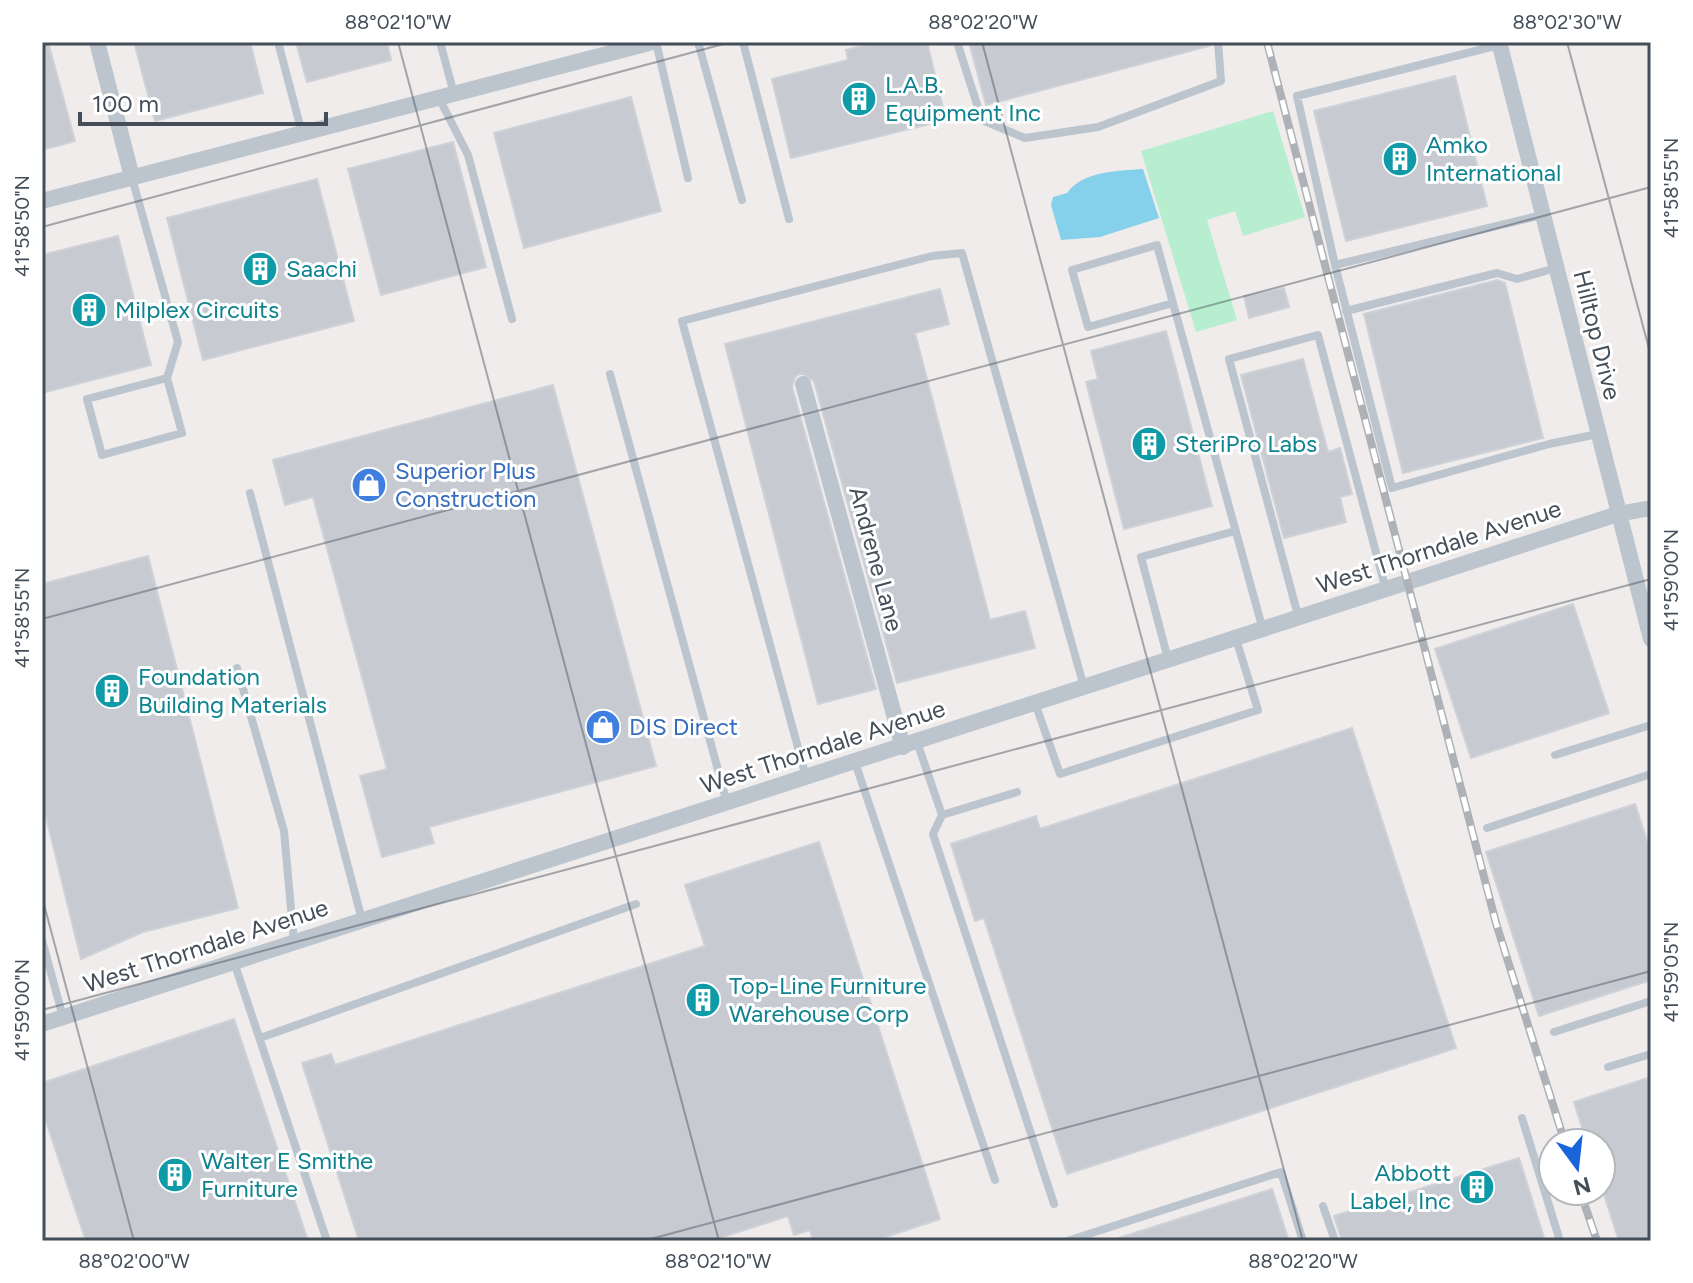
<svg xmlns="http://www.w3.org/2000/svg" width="1693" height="1283" font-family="Figtree,sans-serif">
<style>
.green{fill:#b8eed0}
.water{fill:#85d0eb}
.building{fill:#c8cad2;stroke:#cfd1d8;stroke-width:2}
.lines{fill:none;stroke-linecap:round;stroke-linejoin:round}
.lane{stroke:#bcc5ce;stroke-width:8}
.street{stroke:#bcc5ce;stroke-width:16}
.rail-casing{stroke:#aeb1b6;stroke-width:8}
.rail{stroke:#fff;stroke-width:5;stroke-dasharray:15;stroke-linecap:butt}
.ticks{fill:none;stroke:#444e59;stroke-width:2;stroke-opacity:0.45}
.labels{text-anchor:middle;stroke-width:6;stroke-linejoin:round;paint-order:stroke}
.culture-label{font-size:24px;fill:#0d838f;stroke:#fff;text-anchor:start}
.street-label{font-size:24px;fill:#444e59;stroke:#fff}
.shop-label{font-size:24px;fill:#366cbe;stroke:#fff;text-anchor:start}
.neatline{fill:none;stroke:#444e59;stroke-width:3}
.ticks-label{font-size:20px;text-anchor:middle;fill:#444e59}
</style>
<rect width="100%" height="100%" fill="#efeceb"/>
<path class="green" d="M1273,111L1305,217L1243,236L1235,211L1207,220L1237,320L1196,332L1141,151Z"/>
<path class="water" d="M1143,169L1159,218L1100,237L1061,240L1051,205L1053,197L1067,193C1083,171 1117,171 1143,169Z"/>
<path class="building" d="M42,42H48L75,141L42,150Z
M134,42H250L263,93L155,121Z
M296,42H387L391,60L307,82Z
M878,42H927L946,120L791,158L772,79L848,60L846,50Z
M969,42H1209V46L986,105Z
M1455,76L1487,206L1346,241L1314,111Z
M631,97L661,211L524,248L494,133Z
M453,142L486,267L381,295L348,169Z
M317,179L354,321L203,360L167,218Z
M118,236L151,365L42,393V255Z
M1497,280L1505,283L1543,438L1403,473L1364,314Z
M1284,288L1289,307L1249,318L1244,296Z
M940,289L949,324L915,333L990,620L1025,611L1035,648L897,683L814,381L801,373L795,377L792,387L876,689L818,704L725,344Z
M1166,331L1212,506L1124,529L1086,382L1098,379L1091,351Z
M1303,359L1328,452L1340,448L1352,494L1340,497L1346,522L1284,538L1241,375Z
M553,385L656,766L429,827L434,843L382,857L360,776L387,769L313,497L285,505L273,460Z
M148,556L238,908L143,932L81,959L42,801V584Z
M1573,604L1609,713L1471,758L1435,649Z
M1352,728L1456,1048L1067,1174L984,918L975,921L951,844L1036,816L1040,829Z
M1635,804L1651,853V980L1539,1016L1486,852Z
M819,842L940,1219L873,1241H813L810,1230L794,1235L788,1216L710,1241H359L302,1063L331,1054L335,1065L705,946L685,885Z
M234,1019L308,1241H86L42,1109V1083Z
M1651,1077V1238L1619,1241L1601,1185V1143H1587L1574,1102Z
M1519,1158L1545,1241H1342L1334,1216Z
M1272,1189L1289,1241H1120L1119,1238Z"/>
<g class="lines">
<path class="lane" d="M278,42L302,133
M440,42L454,94
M656,42L688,178
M698,42L742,200
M743,42L789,219
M957,42L982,120L1025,138L1098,127L1221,81L1218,42
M439,98L468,155L512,319
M132,178L178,342L167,378L182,433L102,455L87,399L167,378
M1542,215L1335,265L1392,488L1549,444L1598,434
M1335,265L1297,96L1499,45
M1173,303L1088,327L1072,270L1157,245C1192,374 1228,502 1263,630
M1346,311L1497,273L1517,279L1556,268
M610,374L727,803
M250,493L362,920
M1299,619L1229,359L1318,335L1386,590
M1168,659L1141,557L1235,531
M237,668L284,831L294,942
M1035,703L1060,774L1258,710L1236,639
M917,742L942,815L933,834L1054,1204
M1555,755L1651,725
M855,762L995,1180
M806,777L682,321L932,256L962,253L1084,687
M942,815L1017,792
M1487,828L1651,774
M42,940L63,1017
M234,962L327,1241
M1554,1032L1651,1001
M260,1038L636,904
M1608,1067L1651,1054
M1522,1118L1560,1241
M1323,1206L1335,1241
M1067,1241L1281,1172L1303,1241"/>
<path class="street" d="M97,42L132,177
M1499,42L1651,639
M42,201L653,42
M803,384L903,747
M42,1024L1618,514L1651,508"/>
<defs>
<path id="rail" d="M1267,42L1496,923L1565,1143
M1580,1191L1597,1241"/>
</defs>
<use href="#rail" class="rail-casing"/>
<use href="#rail" class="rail"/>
</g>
<path class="ticks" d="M398,42L719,1241M982,42L1303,1241M1567,42L1651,356M42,227L731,42M42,619L1651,187M42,897L134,1241M42,1010L1651,579M643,1241L1651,971"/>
<defs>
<symbol id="building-disc" viewBox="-11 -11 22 22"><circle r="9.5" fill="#0f9aa8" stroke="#fff"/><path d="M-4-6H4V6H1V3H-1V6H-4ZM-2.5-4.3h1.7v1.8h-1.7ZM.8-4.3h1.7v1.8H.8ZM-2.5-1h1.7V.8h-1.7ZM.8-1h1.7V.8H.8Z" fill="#fff"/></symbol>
<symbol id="shop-disc" viewBox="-11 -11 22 22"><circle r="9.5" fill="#3f7fe0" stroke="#fff"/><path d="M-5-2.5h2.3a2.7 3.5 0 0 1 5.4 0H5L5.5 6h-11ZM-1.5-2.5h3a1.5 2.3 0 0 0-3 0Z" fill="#fff"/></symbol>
</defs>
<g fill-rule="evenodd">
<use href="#building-disc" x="839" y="79" width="40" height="40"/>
<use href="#building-disc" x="1380" y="139" width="40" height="40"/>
<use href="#building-disc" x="240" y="249" width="40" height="40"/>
<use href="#building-disc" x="69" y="290" width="40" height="40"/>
<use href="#building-disc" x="1129" y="424" width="40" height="40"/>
<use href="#shop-disc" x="349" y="465" width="40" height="40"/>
<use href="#building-disc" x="92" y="671" width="40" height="40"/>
<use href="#shop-disc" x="583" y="707" width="40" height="40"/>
<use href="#building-disc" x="683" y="980" width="40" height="40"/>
<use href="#building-disc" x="155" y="1155" width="40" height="40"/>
<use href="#building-disc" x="1457" y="1167" width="40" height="40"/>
</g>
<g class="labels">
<g class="culture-label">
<text x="885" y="93">L.A.B.<tspan x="885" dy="28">Equipment Inc</tspan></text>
<text x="1426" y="153">Amko<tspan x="1426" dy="28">International</tspan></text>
<text x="286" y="277">Saachi</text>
<text x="115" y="318">Milplex Circuits</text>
<text x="1175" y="452">SteriPro Labs</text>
<text x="138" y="685">Foundation<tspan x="138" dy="28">Building Materials</tspan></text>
<text x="729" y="994">Top-Line Furniture<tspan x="729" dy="28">Warehouse Corp</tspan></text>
<text x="201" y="1169">Walter E Smithe<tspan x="201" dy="28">Furniture</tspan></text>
<text x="1451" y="1181" text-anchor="end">Abbott<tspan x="1451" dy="28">Label, Inc</tspan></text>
</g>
<g class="street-label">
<text transform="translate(1597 335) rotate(76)" y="8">Hilltop Drive</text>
<text transform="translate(1439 547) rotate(-18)" y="8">West Thorndale Avenue</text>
<text transform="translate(876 559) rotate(75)" y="8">Andrene Lane</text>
<text transform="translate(823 747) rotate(-18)" y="8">West Thorndale Avenue</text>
<text transform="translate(206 946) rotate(-18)" y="8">West Thorndale Avenue</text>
</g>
<g class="shop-label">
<text x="395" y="479">Superior Plus<tspan x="395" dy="28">Construction</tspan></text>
<text x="629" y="735">DIS Direct</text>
</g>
</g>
<rect width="1693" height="1283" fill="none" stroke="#ffffff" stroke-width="88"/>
<g transform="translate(1577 1167) rotate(165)"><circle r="38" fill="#ffffff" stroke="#b4b8bd" stroke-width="2"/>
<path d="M0-6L14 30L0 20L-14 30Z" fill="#1964db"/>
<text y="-12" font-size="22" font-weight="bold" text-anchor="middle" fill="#444e59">N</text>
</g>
<path d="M80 112v12h246v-12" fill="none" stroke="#444e59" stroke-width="4"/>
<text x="92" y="112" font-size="24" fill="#444e59" stroke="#ffffff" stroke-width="6" paint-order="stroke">100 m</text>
<rect x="44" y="44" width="1605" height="1195" class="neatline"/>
<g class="ticks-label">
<text x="398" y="29">88°02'10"W</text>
<text x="983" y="29">88°02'20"W</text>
<text x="1567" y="29">88°02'30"W</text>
<text transform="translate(1671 188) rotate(-90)" y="7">41°58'55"N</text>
<text transform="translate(22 226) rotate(-90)" y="7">41°58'50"N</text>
<text transform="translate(1671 580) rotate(-90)" y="7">41°59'00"N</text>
<text transform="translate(22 618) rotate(-90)" y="7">41°58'55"N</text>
<text transform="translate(1671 972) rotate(-90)" y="7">41°59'05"N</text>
<text transform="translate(22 1010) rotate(-90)" y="7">41°59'00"N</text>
<text x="134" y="1268">88°02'00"W</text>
<text x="718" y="1268">88°02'10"W</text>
<text x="1303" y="1268">88°02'20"W</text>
</g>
</svg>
